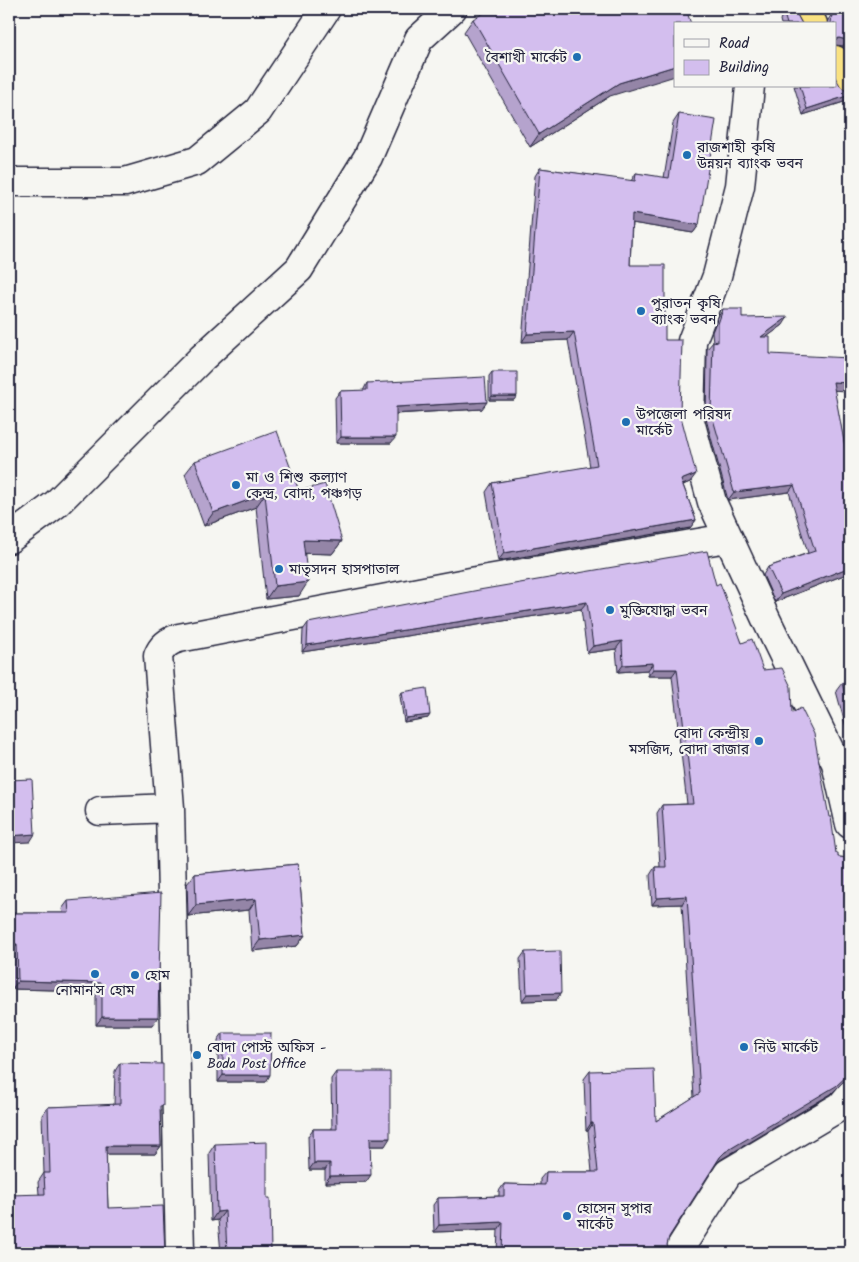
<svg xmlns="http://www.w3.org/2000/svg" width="859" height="1262" font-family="Kalam,'Noto Sans Bengali',sans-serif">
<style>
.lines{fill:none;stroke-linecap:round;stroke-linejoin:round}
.minor-casing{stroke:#22223b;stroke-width:31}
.highway-casing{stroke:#22223b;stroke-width:31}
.minor{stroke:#f6f6f2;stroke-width:28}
.highway{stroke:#f9e181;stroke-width:28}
.wall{fill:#b5a3cd;stroke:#22223b}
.shaded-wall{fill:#9485a7;stroke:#22223b}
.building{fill:#d3beee;stroke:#22223b}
.poi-dot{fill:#1f6fb2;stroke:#f6f6f2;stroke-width:2}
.labels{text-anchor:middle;stroke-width:4.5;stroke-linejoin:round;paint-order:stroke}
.poi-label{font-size:14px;fill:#22223b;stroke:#f6f6f2;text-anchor:start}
</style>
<rect width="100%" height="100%" fill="#f6f6f2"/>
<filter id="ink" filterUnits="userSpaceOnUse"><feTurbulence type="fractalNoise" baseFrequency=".02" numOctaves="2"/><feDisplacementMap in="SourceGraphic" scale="10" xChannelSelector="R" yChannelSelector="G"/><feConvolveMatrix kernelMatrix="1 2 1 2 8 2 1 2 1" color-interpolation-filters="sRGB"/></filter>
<g filter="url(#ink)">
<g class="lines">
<defs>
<path id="minor" d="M750,86L740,186L717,276L692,341L690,421L712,502L766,619L836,763L850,824
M9,182H125L197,161L258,111L326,9
M9,539L56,504L202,358L299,269L368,157L419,39L452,9
M100,811L170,808
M180,1253L170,808L158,656C162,646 168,641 179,638L471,582L727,538
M677,1253L728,1173L841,1106L850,1095"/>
<path id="highway" d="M804,9L813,24
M835,60L850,84"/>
</defs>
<use href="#minor" class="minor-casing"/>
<use href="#highway" class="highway-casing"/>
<use href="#minor" class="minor"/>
<use href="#highway" class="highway"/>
</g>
<path class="wall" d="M778,9H794L802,24H781L780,20L781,18Z
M850,9V55L848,52L843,46L835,45V24H827L828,20L832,14Z
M473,19L610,96L530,147L464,32Z
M794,86L841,87L847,92L850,93V100L803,115Z
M679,114L699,225L693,233L632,223L630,265L665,340L680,413L690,482L683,485L696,520L690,528L498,561L486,492L492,483L590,467L568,340L522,342L535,176L540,168L631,181L636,173L664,178L673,123Z
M723,309L742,318L783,325L766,337L770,354L848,391L834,390L850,474V616L849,573L775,602L763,575L768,567L808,553L789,492L728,500L706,419L707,349L713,342L712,332L718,317Z
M492,372L514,400H489V376Z
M367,383L482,409L396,414L391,443H336L335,398L340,391H363Z
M195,461L299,491L342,541L332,554L305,553L299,596L266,599L256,507L204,526L185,474Z
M716,585L742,643L763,670L792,713L836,853L838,857L850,858V1080L844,1081L831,1094L720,1160L716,1163L669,1237L667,1245L669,1253H497L498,1230L434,1232L433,1205L438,1198L499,1196V1191L504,1184L540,1185V1179L546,1172H592L588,1131H586L584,1079L590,1071L656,1121L694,1097L682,904L652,905L650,875L655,867H660L657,813L662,805L687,804L672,676H648V670L618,672L616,649L587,653L581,609L302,652L303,630L308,623Z
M850,678V742L836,691L842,683Z
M402,692L428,718L404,722L400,696Z
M298,864L305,935L297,946L252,951L249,910L188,916L187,884L195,874Z
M68,901L152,1025H96V991L12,989V952H9V920L14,913H63L62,909Z
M525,952L556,1000L522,1001L520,959Z
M223,1033L266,1082H218V1040Z
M120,1063L160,1110L161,1146L155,1154H106L108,1208L165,1253L39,1194L38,1182L44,1173L42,1115L48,1107L114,1105L115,1071Z
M336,1072L385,1146H370L366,1182L325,1183V1170H309L308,1136L313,1129H332L331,1079Z
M215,1144L267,1198L271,1253H221L218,1220L211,1221L209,1153Z"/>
<path class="shaded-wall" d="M839,38L847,40L843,46L835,45V40Z
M675,66V76L610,96L530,147L539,134L619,83Z
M850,95V100L803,115L807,109Z
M632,214L699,225L693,233L626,222Z
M788,317L783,325L756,345L761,337Z
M574,332L568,340L522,342L527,334Z
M833,382L850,383V388L848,391L828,390Z
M492,396H517L514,400H489Z
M487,402L482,409L391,414L396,407Z
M341,437H396L391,443H336Z
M696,474L690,482L675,488L681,480Z
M794,485L789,492L728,500L734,492Z
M265,494L256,507L204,526L213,513Z
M696,520L690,528L498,561L504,553Z
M303,540L342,541L332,554L294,553Z
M850,567V572L849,573L775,602L781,594Z
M308,582L299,596L266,599L275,586Z
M587,602L581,609L302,652L307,645Z
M622,641L616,649L587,653L593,646Z
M653,663L648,670L618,672L623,665Z
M653,669H677L672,676H648Z
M430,715L428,718L404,722L406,718Z
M35,834L30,842L9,843V836Z
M687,896L682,904L652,905L657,898Z
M256,899L249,910L188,916L196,905Z
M305,935L297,946L252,951L260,940Z
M14,944H17L12,952H9Z
M18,981L102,983L96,991L12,989Z
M561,993L556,1000L522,1001L527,994Z
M102,1017H158L152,1025H96Z
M849,1073H850V1080L844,1081L831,1094L720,1160L715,1165L720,1157L725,1152Z
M223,1075H270L266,1082H218Z
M591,1123H593L588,1131H586Z
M370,1138H390L385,1146H365Z
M106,1146H161L155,1154H100Z
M314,1163H330L325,1170H309Z
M371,1175L366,1182L325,1183L330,1176Z
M225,1211L218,1220L211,1221L217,1212Z
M503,1222L498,1230L434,1232L439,1225Z"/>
<path class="building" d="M491,9H686L691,24H675V66L619,83L539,134L473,19Z
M784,9H794L802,24H787L784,14L786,13Z
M850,9V44L847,40L839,38L835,40V24H831L832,14Z
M835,77L841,87L847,92L850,93V95L807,109L800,86H835Z
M679,114L716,120L699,225L632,214L630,265H665V340H682L680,413L696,474L681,480L696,520L504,553L492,483L597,465L574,332L527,334L540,168L635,181L636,173L669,178Z
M723,309H742V318L788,317L761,337H770V354L850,358V383L833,382L850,474V567L781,594L768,567L815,551L794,485L734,492L711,412L713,341L718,342V324Z
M492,372H517V396H492Z
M485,377L487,402L396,407V437H341L340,391L367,390V383Z
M277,431L299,491L325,484L342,541L303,540L308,582L275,586L265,494L213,513L195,461Z
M707,551L716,585L720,583L742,643L752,639L763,670L782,668L791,687L792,713L801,708L814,734L829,817H831L836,853H838V857L850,858V1073L836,1086L725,1152L720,1157L669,1237L667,1245L669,1253H502L503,1222L439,1225L438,1198L504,1196V1184L545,1185L546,1172H598L593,1123H591L590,1071L654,1069L656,1121L700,1093L687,896L657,898L655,867H666L662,805L693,804L677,669H653V663L623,665L622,641L593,646L587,602L307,645L308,623L479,590Z
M850,678V715L842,683Z
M427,688L430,715L406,718L402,692Z
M32,779L35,834L9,836V780Z
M298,864L305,935L260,940L256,899L196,905L195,874Z
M161,893L158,1017H102V983L18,981L17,944H14V913H69L68,901Z
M560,951L561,993L527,994L525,952Z
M223,1033H271L270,1075H223Z
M120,1063L163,1064V1106H160L161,1146H106L108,1208L163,1206L165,1253H9V1195L45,1194L44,1173H50L48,1107L120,1104Z
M336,1072H390V1138H370L371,1175L330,1176V1163H314L313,1129H337Z
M267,1142V1198H270L271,1253H227L225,1211L217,1212L215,1144Z"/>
</g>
<g class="poi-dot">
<circle cx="577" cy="57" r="5"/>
<circle cx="687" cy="155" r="5"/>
<circle cx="641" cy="311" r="5"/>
<circle cx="626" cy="422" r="5"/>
<circle cx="236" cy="485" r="5"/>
<circle cx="279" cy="569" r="5"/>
<circle cx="610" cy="610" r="5"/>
<circle cx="759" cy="741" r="5"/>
<circle cx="95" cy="974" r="5"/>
<circle cx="135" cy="975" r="5"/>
<circle cx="744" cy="1047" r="5"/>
<circle cx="197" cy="1055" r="5"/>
<circle cx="567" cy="1216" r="5"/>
</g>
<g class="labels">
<g class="poi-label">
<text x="567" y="62" text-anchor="end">বৈশাখী মার্কেট</text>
<text x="697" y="152">রাজশাহী কৃষি<tspan x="697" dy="16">উন্নয়ন ব্যাংক ভবন</tspan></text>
<text x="651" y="308">পুরাতন কৃষি<tspan x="651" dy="16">ব্যাংক ভবন</tspan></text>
<text x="636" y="419">উপজেলা পরিষদ<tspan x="636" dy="16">মার্কেট</tspan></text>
<text x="246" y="482">মা ও শিশু কল্যাণ<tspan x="246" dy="16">কেন্দ্র, বোদা, পঞ্চগড়</tspan></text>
<text x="289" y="574">মাতৃসদন হাসপাতাল</text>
<text x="620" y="615">মুক্তিযোদ্ধা ভবন</text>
<text x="749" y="738" text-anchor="end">বোদা কেন্দ্রীয়<tspan x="749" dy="16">মসজিদ, বোদা বাজার</tspan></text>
<text x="145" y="980">হোম</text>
<text x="95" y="995" text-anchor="middle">নোমান'স হোম</text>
<text x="207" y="1052">বোদা পোস্ট অফিস -<tspan x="207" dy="16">Boda Post Office</tspan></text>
<text x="754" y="1052">নিউ মার্কেট</text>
<text x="577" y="1213">হোসেন সুপার<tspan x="577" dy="16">মার্কেট</tspan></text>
</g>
</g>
<rect width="859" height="1262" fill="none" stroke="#f6f6f2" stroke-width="30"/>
<rect x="15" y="15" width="829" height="1232" fill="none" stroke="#22223b" stroke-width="2" filter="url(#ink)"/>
<rect x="674" y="22" width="162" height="65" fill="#f6f6f2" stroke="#a1a1a9"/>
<rect x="684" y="39" width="25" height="8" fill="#f6f6f2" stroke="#a1a1a9"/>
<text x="719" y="48" font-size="15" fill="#22223b">Road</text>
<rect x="684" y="60" width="25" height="15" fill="#d3beee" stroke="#a1a1a9"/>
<text x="719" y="72" font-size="15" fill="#22223b">Building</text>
</svg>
